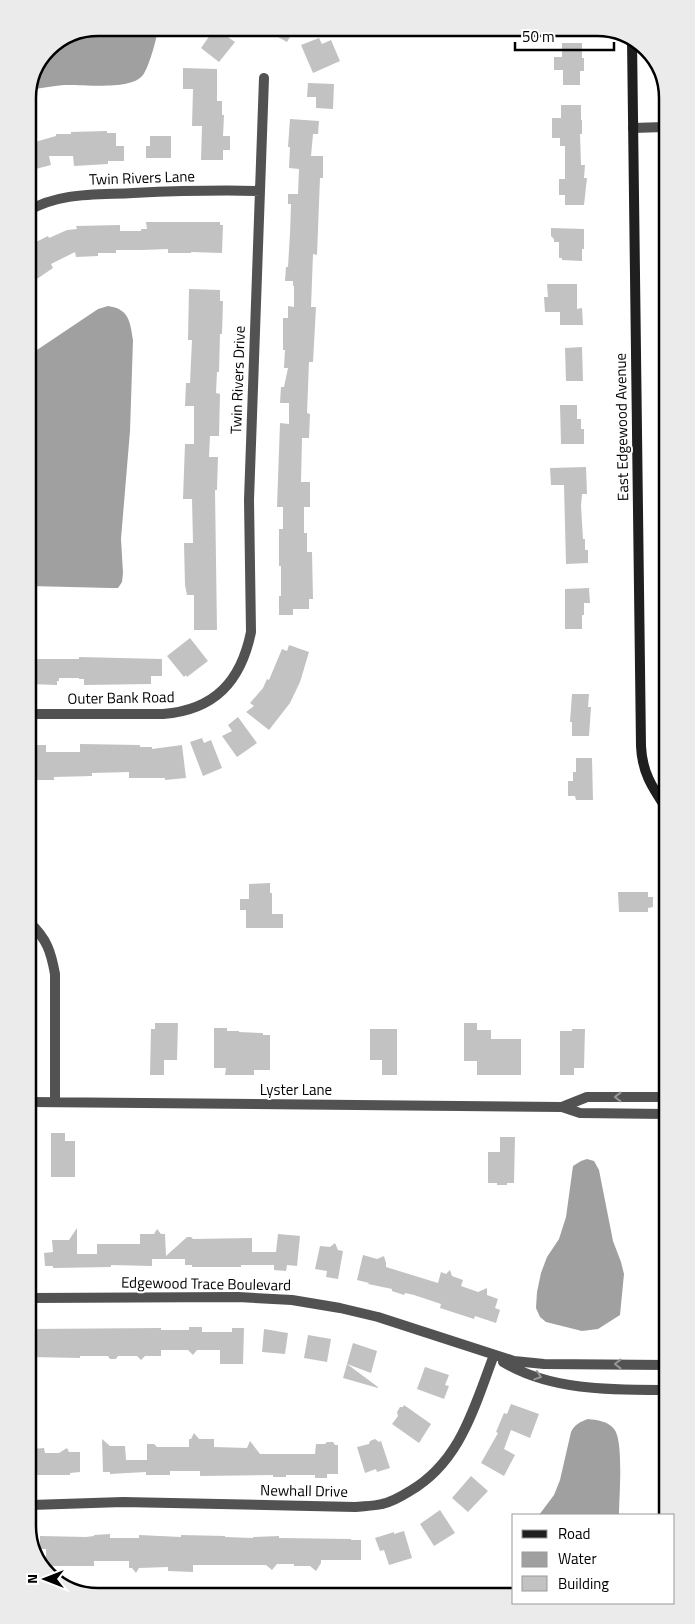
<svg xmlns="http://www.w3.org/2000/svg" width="695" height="1624" font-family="'Titillium Web',sans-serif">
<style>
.water{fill:#a0a0a0}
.building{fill:#c2c2c2}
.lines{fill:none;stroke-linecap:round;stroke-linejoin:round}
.street{stroke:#525252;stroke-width:10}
.secondary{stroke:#1f1f1f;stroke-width:10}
.oneway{stroke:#979797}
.labels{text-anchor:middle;stroke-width:4;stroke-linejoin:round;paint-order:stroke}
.street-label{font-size:15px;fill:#000;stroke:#fff}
.rim{fill:none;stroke:#000;stroke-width:2.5}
</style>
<rect width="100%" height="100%" fill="#fff"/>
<path class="water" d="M99,28H158C157,38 149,67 143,75C131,91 83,84 64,85C52,86 41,88 30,90L49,48Z
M108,306C129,309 130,321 133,340L130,431L121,539L123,573L122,582L118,588H111L29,586L28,356L98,309Z
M587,1159L594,1161L599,1170L613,1241L621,1262L624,1274L620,1315L598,1329L582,1331L546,1322L540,1317L536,1308L537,1292L541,1273L547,1257L559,1239L566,1217L573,1166L581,1161Z
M588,1419C597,1420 608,1421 614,1429C624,1440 619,1498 619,1515H539L554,1495L560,1480L571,1432C575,1424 580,1422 588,1419Z"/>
<path class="building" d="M215,28L235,42L219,62L201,48Z
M281,28H295L287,42L276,36Z
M319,38L322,44L331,40L340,61L313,73L301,45Z
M562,43H582V58H584V71H580V85H563V70H554V57H562Z
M183,68L217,69V101H222V115H224L223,136H230V150H223V160H201L202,126H192L193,89H183Z
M308,83L334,84L333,109L316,108V97H307Z
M561,105H581V120H582V134H580L581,165H585L584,178H587L584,205H565V195H559V179H565V146H560V138H552V118H561Z
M290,119L319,121L318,134H313L311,156H323V178H320L317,255L313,254L311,307H316L313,362H309L307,413L310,414L309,438H302L301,482H310V507H304V533H307V552H312L313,599H309V609H293V615H279V596H281V566H279V529H283V507H277L280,423L289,424V403H280L281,387H284L288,368H284L285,350H283V318H288V306L294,307V286H293V281H285L286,267H288L290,234L291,204H288V194H298L299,169L289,168L290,147H288Z
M107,131V133H116V146H124V161H108V164L74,166L73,156H49L51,165L28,171V144L56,136V134H71V132Z
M150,136H171V158H146V146H150Z
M146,222H220V225H223L222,253L191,252V253H168V249L142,250H116V253H98V256L76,257L75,252L51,264L53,268L28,285V246L48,236L49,238L67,230L77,229L76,226L120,225V231H141V229H147Z
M551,228L584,229V249H582V261L562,260V258H559V242H554V239L551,236Z
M547,284H577V309L582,308L583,325H560V312H545L544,297H548Z
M189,289L220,290V301H223L222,334H220L219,372H217L216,393L220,394L219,436H210L209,457H218L217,490H215L217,630H194V595H187L185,585L184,543H193L192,499H183L185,444H194V406H185L186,383H190L192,340H188Z
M582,347L583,381H566L565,348Z
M560,405H577V419H581V429H584V444H561Z
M586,467L587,494H582L581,506L583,539H585V550H588V563L566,564L564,485H551L550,468Z
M589,588L590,603H584V615H582V629H565V589Z
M190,638L208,661L187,677L186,675L184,677L167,656Z
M289,645L309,652L300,682L290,703L269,730L246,712L254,706L250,703L263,688L267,679L269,680L282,649L287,651Z
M79,657L162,659V676H151V684L84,685V679H79V678H59V681H57V685L29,684V659H79Z
M572,694H589L588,707H591L589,736H572V722H570Z
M238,717L257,743L237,757L222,736L232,731L228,725Z
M202,738L204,743L211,740L222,768L203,776L190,742Z
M80,744L140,745V747H152V749L182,745L186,778L165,780V778H129V772L92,773V776L54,777V780H34V745H46V752H80Z
M576,758H592L593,800H576L575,796H568V781H573V772H576Z
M270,883V893H272V914H283V928H246V910H240V899H249V884Z
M618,892H648V897H653V907L648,908V912H619Z
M155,1023H178L177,1060H164V1075H150L151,1029H155Z
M464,1023H477V1030H491V1039H521V1075H477V1061H464Z
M214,1028H227V1031H239V1032L263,1033V1035H270V1070H254V1075H225L226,1068H214Z
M370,1029H397V1075H382V1060H370Z
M572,1029H585L584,1068H574V1075H560V1031H572Z
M51,1133H65V1141H75V1177H51Z
M500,1137H515L514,1183H507V1185H497V1183H488V1152H500Z
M77,1228V1254H97V1244H140V1234H154L157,1229L161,1234H165L166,1256L187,1237H191L193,1239L252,1238V1252H276L278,1234L300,1236L297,1266L287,1265L286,1271L274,1270V1265H241V1267H192V1265H185V1259H152V1266L111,1265V1267L53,1268V1266H45L44,1253L53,1252L52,1240H69Z
M335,1243L338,1250L343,1251L338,1279L326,1277L327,1271L315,1269L320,1246L330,1247Z
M363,1255L377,1259L384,1256L386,1263V1267L438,1283L441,1272L446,1274L450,1270L452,1276L463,1280L461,1286L478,1292L487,1288V1295L498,1299L495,1308L500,1310L496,1323L475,1316L474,1319L440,1308L441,1304L414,1295L405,1293L404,1295L392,1291V1289L368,1284L369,1283L357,1280Z
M189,1327H202V1332H232V1328H244L243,1364H220V1350H197L193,1355L188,1350H161V1356H145L141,1360L137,1356H118L116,1359H110L108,1356H80V1358L31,1357V1329L161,1328V1330H189Z
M264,1329L288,1333L285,1354L262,1352Z
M308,1335L331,1339L327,1362L304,1358Z
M353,1343L377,1351L371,1373L347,1364Z
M347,1364L378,1387V1388L343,1378Z
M425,1367L449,1375L445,1385L449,1386L444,1399L417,1389Z
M511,1404L539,1414L530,1438L511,1430L504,1449L515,1455L504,1476L481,1463L498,1433L496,1432L504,1413L507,1414Z
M404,1405L431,1424L419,1443L392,1424L398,1416L397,1412L400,1407H403Z
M194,1433L199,1439H214V1447L247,1448L250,1441L260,1454H315L316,1444H325L327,1442H333L335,1445H338V1474H327V1478H315V1475H286V1477H273V1475L200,1476V1471H170V1475H146V1472L110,1474V1472H103L102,1439L110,1446H125L126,1460H147V1444H154L157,1447H189V1439H191Z
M375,1439L379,1442L381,1441L390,1468L377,1472L376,1469L365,1473L357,1447L369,1444L370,1441Z
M44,1448L45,1453H59L67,1448L69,1452H80V1472L70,1473V1475H31V1449Z
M471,1476L488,1491L468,1512L452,1498Z
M440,1510L455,1533L434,1546L420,1524Z
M404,1531L412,1558L389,1565L384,1550L380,1551L375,1538L394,1532V1534Z
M110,1534V1538H139V1535L181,1537V1535L225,1536V1537L253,1538V1537L279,1536V1538L351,1539V1540H361V1560H321V1563L316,1571L310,1566H294V1564H277L272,1570L266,1565H193V1572L168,1571V1567L139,1568L136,1573L132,1568H129V1561H94V1566H46V1549H40V1536L86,1537L94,1536V1535Z"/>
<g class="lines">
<path class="street" d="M633,128L664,127
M28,211C60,192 97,195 133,193C176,191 218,190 260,191
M29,714H163C215,710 241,681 251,632L249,500L264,78
M30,923C47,939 51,952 55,974V1102
M30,1102L562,1107L580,1113L666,1114
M562,1107L587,1097H666
M31,1298L238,1297L292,1300L340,1308L378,1317L514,1361L544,1364L667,1365
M503,1362C551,1391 613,1390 667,1390
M31,1505L123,1502L355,1507C364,1506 374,1506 382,1504C392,1502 402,1496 410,1491C461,1461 474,1407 494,1355"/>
<path class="secondary" d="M632,39L641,746C642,772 652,787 666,808"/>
</g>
<defs><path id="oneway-chevron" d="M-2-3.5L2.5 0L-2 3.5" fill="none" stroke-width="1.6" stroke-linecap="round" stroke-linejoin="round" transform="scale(1.25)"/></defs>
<g class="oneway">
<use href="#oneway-chevron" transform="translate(618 1097) rotate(180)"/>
<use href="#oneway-chevron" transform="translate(618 1364) rotate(-180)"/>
<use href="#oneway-chevron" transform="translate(538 1376) rotate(18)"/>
</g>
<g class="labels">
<g class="street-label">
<text transform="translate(142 178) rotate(-2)" y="5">Twin Rivers Lane</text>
<text transform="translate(238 380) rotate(-88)" y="5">Twin Rivers Drive</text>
<text transform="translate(622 427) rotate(-91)" y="5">East Edgewood Avenue</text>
<text transform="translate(121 698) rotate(-1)" y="5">Outer Bank Road</text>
<text x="296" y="1095">Lyster Lane</text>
<text transform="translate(206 1284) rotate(1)" y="5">Edgewood Trace Boulevard</text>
<text transform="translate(304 1491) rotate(1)" y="5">Newhall Drive</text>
</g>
</g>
<path d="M0 0H695V1624H0ZM98 36H597A62 62 0 0 1 659 98V1526A62 62 0 0 1 597 1588H98A62 62 0 0 1 36 1526V98A62 62 0 0 1 98 36Z" fill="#ebebeb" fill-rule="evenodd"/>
<path class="rim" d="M98 36H597A62 62 0 0 1 659 98V1526A62 62 0 0 1 597 1588H98A62 62 0 0 1 36 1526V98A62 62 0 0 1 98 36Z"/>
<rect x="512" y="1514" width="162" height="90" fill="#ffffff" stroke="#999999"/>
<rect x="522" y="1530" width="25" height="8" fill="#1f1f1f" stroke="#999999"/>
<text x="558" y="1539" font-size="15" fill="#000000">Road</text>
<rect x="522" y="1552" width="25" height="15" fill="#a0a0a0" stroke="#999999"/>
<text x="558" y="1564" font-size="15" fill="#000000">Water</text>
<rect x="522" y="1576" width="25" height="15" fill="#c2c2c2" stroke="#999999"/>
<text x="558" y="1589" font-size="15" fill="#000000">Building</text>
<g transform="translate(45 1579) rotate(270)" stroke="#ffffff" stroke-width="4" paint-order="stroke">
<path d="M0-4L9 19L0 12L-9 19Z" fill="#000000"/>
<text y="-8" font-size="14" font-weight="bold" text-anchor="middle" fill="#000000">N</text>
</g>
<path d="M515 42v8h99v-8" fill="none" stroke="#000000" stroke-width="2.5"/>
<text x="522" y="42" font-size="15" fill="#000000" stroke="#ffffff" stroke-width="4" paint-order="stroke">50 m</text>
</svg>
